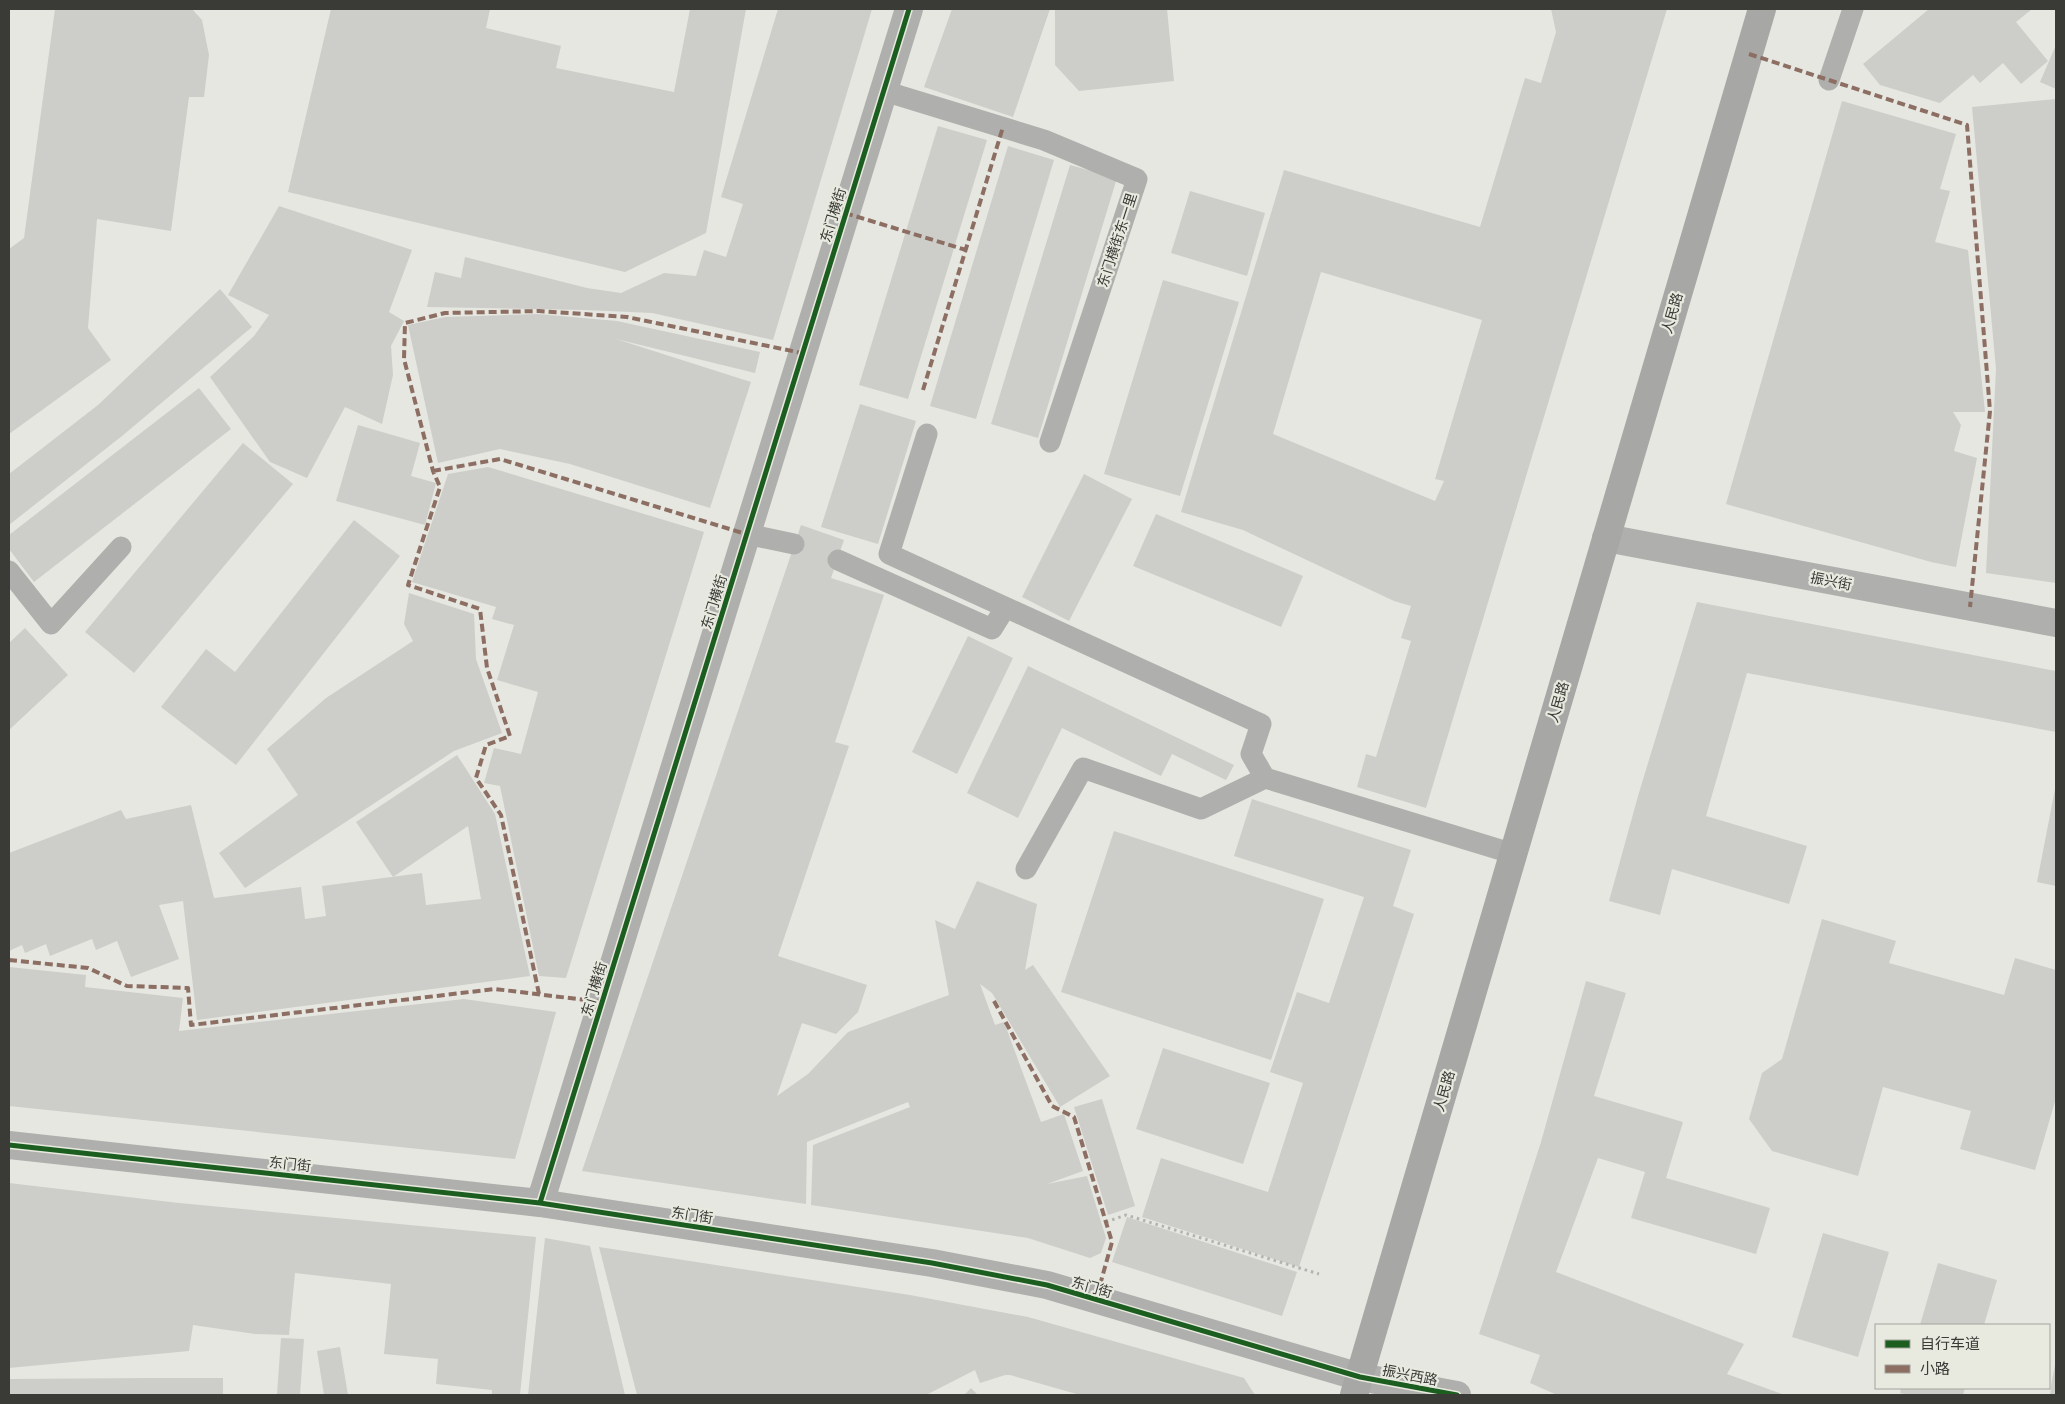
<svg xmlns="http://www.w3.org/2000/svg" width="2065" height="1404" font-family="'Source Serif 4','Noto Sans SC',serif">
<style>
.building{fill:#cdcec9;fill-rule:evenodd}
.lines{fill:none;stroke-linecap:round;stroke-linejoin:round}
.path{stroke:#b3b3b1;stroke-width:3;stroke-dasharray:2.5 4;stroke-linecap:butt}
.service{stroke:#afb0ad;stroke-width:21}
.minor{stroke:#afb0ad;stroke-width:28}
.primary{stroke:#a7a7a5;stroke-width:28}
.quiet{stroke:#8d6e63;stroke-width:4;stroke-dasharray:8 4;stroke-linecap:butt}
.cycleway-casing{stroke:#e8e9df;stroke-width:8}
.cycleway{stroke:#1b5e20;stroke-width:5}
.labels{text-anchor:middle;stroke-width:4.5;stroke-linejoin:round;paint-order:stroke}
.street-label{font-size:14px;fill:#3a3a36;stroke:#e8e9df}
</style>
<rect width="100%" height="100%" fill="#e6e7e1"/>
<path class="building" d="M55,9H192L202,20L209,55L204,97H189L171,231L97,219L88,328L111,360L9,434V249L24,238Z
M331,9H490L486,28L561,46L556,68L674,92L690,9H746L706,233L625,272L288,192Z
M778,9H872L773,340L652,313L585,310L427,307L435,272L461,278L465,257L587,288L621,293L664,273L696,276L704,250L726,257L743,204L721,197Z
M952,9H1050L1013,117L924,87Z
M1055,9H1167L1174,81L1079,91L1055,65Z
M1551,9H1667L1426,808L1357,787L1366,754L1376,757L1411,641L1401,638L1411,606L1394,601L1243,530L1181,512L1284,170L1480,227L1525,78L1541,83L1556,32ZM1321,272L1482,320L1435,479L1444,481L1435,501L1273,434Z
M1929,9H2032L2016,22L2048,61L2021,84L2003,63L1980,83L1973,75L1940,103L1880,85L1863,64Z
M2056,45V89L2040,82Z
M2056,99V583L1986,573L1996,369L1972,107Z
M1842,101L1956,134L1940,189L1950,191L1935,242L1968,250L1985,412H1953L1961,425L1954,451L1977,458L1956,567L1931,562L1726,504Z
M938,126L987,140L908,399L859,385Z
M1008,146L1054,160L976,419L930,406Z
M1070,165L1117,178L1038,438L991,424Z
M1190,191L1265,213L1247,276L1171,253Z
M279,206L412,250L389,312L404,321L391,346L393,375L382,424L345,407L307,478L270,462L210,377L254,336L269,315L228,295Z
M1163,280L1239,302L1180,496L1104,474Z
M220,289L252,327L122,436L9,525V474L98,405Z
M538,314L617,321L760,352L755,373L616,339L751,382L710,508L570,464L500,449L438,463L408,325L445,317Z
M199,388L231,429L34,582L9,549V535Z
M860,404L916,421L878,544L821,527Z
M358,425L420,443L411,476L436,483L425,525L336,501Z
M243,443L293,484L134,673L85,632Z
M488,467L704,532L566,978L539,976L500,786L484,783L494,748L521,754L538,692L497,680L514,625L492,619L496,607L412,582L448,474Z
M1084,474L1132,499L1069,621L1022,597Z
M1156,514L1303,576L1281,627L1133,566Z
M354,520L400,556L236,765L161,707L206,649L235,672Z
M801,525L844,540L831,578L884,595L835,742L849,746L778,956L867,985L858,1012L836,1034L802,1023L777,1096L808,1074L848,1032L949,995L935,920L955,929L977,881L1037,904L1025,970L1033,965L1110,1076L1060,1107L992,993L980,984L995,1025L1004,1022L1041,1122L1064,1114L1083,1171L1047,1184L1087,1176L1106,1238L1101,1253L1090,1258L1028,1238L811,1205L813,1145L910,1107L908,1102L807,1142L806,1204L582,1171Z
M409,593L474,614L476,659L502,733L454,751L245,888L219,853L298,795L267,749L326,698L413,641L404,624Z
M1697,602L2056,671V732L1747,673L1706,816L1807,846L1789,904L1672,869L1660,915L1609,901L1638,796Z
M25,628L68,675L9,730V643Z
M968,636L1013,658L957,774L912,752Z
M1028,666L1080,691L1234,765L1226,780L1172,754L1161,776L1062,728L1018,818L967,793Z
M457,755L495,814L530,976L197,1020L183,901L159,905L179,959L131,977L117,941L96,950L92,939L50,956L46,944L25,953L22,945L9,951V853L121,810L126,819L191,805L214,898L301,887L305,919L326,916L322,886L422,873L426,905L481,899L468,826L393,877L356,822Z
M2055,789H2056V886L2037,882Z
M1252,799L1411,850L1393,906L1414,914L1299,1267L1142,1217L1161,1158L1268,1192L1303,1083L1270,1072L1297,992L1329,1003L1364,897L1234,856Z
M1114,831L1324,899L1271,1060L1061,992Z
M1822,919L1896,941L1889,963L2004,995L2015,958L2056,970V1098L2035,1170L1960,1149L1971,1111L1883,1087L1858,1176L1772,1151L1749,1119L1762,1073L1782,1059Z
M9,967L86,975L85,987L183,998L179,1031L464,999L556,1012L515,1159L9,1106Z
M1586,981L1626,993L1594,1096L1683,1122L1666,1178L1770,1208L1756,1254L1631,1218L1645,1172L1598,1158L1556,1272L1744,1344L1727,1374L1785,1395H1557L1530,1383L1540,1355L1479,1334L1541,1142Z
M1163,1048L1270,1083L1243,1164L1136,1129Z
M1102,1099L1135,1206L1108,1215L1074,1107Z
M9,1183L179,1203L536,1237L520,1395H492V1390L436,1384L438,1359L384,1354L391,1284L295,1273L289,1335L255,1334L193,1325L189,1351L9,1368Z
M1127,1217L1297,1272L1282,1316L1112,1262Z
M1823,1233L1889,1252L1858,1357L1792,1337Z
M545,1238L590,1246L625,1395H528Z
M599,1247L910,1295L1028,1317L1244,1378L1255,1395H1080L1010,1375H1005L980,1383L975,1370L926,1395H637Z
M1938,1263L1997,1280L1984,1325H1920Z
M281,1338L304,1339L300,1395L277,1394Z
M340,1347L348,1395H324L317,1351Z
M2055,1365L2056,1395H2050L2052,1380Z
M147,1378H223V1395H9V1379Z
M971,1388L978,1395H964Z
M1901,1388H1965L1963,1395H1908L1900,1393Z"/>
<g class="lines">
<path class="path" d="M1106,1222L1126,1215L1319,1274"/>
<path class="service" d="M1829,80L1853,9
M884,91L1044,140L1137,179L1050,442
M927,434L889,554L1261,724L1251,754L1265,778
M746,534L794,544
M838,560L992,629L1005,608
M9,571L51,624L121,547
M1026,869L1083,768L1201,809L1265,778L1514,854"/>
<path class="minor" d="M1606,538L2056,623
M9,1145L540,1203L932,1263L1047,1285L1360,1377L1457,1395
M540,1203L909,9"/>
<path class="primary" d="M1354,1395L1762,9"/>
<path class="quiet" d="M1749,54L1967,125L1990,411L1970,607
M845,213L966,250
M923,390L1003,127
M433,471L500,459L746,534
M9,960L88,968L127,986L188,988L191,1025L495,989L602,1002
M539,994L501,815L476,778L486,745L510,736L487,668L480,609L408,585L440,487L433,471L404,359L405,323L445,313L539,311L627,317L802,353
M994,1001L1052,1106L1074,1117L1112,1242L1096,1299"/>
<defs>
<path id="cycleway" d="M9,1145L540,1203L932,1263L1047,1285L1360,1377L1457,1395
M540,1203L909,9"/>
</defs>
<use href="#cycleway" class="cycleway-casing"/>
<use href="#cycleway" class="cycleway"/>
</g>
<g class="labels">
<g class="street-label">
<text transform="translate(833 215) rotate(-73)" y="5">东门横街</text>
<text transform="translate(1117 240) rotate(-72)" y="5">东门横街东一里</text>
<text transform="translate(1672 313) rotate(-74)" y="5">人民路</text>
<text transform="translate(1831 581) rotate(11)" y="5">振兴街</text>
<text transform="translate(714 602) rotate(-73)" y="5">东门横街</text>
<text transform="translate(1558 702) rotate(-74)" y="5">人民路</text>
<text transform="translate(594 989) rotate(-73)" y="5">东门横街</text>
<text transform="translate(1444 1091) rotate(-74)" y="5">人民路</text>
<text transform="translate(290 1164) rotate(6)" y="5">东门街</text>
<text transform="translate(692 1215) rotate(9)" y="5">东门街</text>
<text transform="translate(1092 1287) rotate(16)" y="5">东门街</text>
<text transform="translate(1410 1375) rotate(11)" y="5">振兴西路</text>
</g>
</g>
<rect width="2065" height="1404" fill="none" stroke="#3a3a36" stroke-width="20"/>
<rect x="1875" y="1324" width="175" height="65" fill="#e8e9df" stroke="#a2a39b"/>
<rect x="1885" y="1340" width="25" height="8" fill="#1b5e20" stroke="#a2a39b"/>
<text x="1920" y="1349" font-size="15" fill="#3a3a36">自行车道</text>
<rect x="1885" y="1365" width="25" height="8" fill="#8d6e63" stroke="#a2a39b"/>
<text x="1920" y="1374" font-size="15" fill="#3a3a36">小路</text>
</svg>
